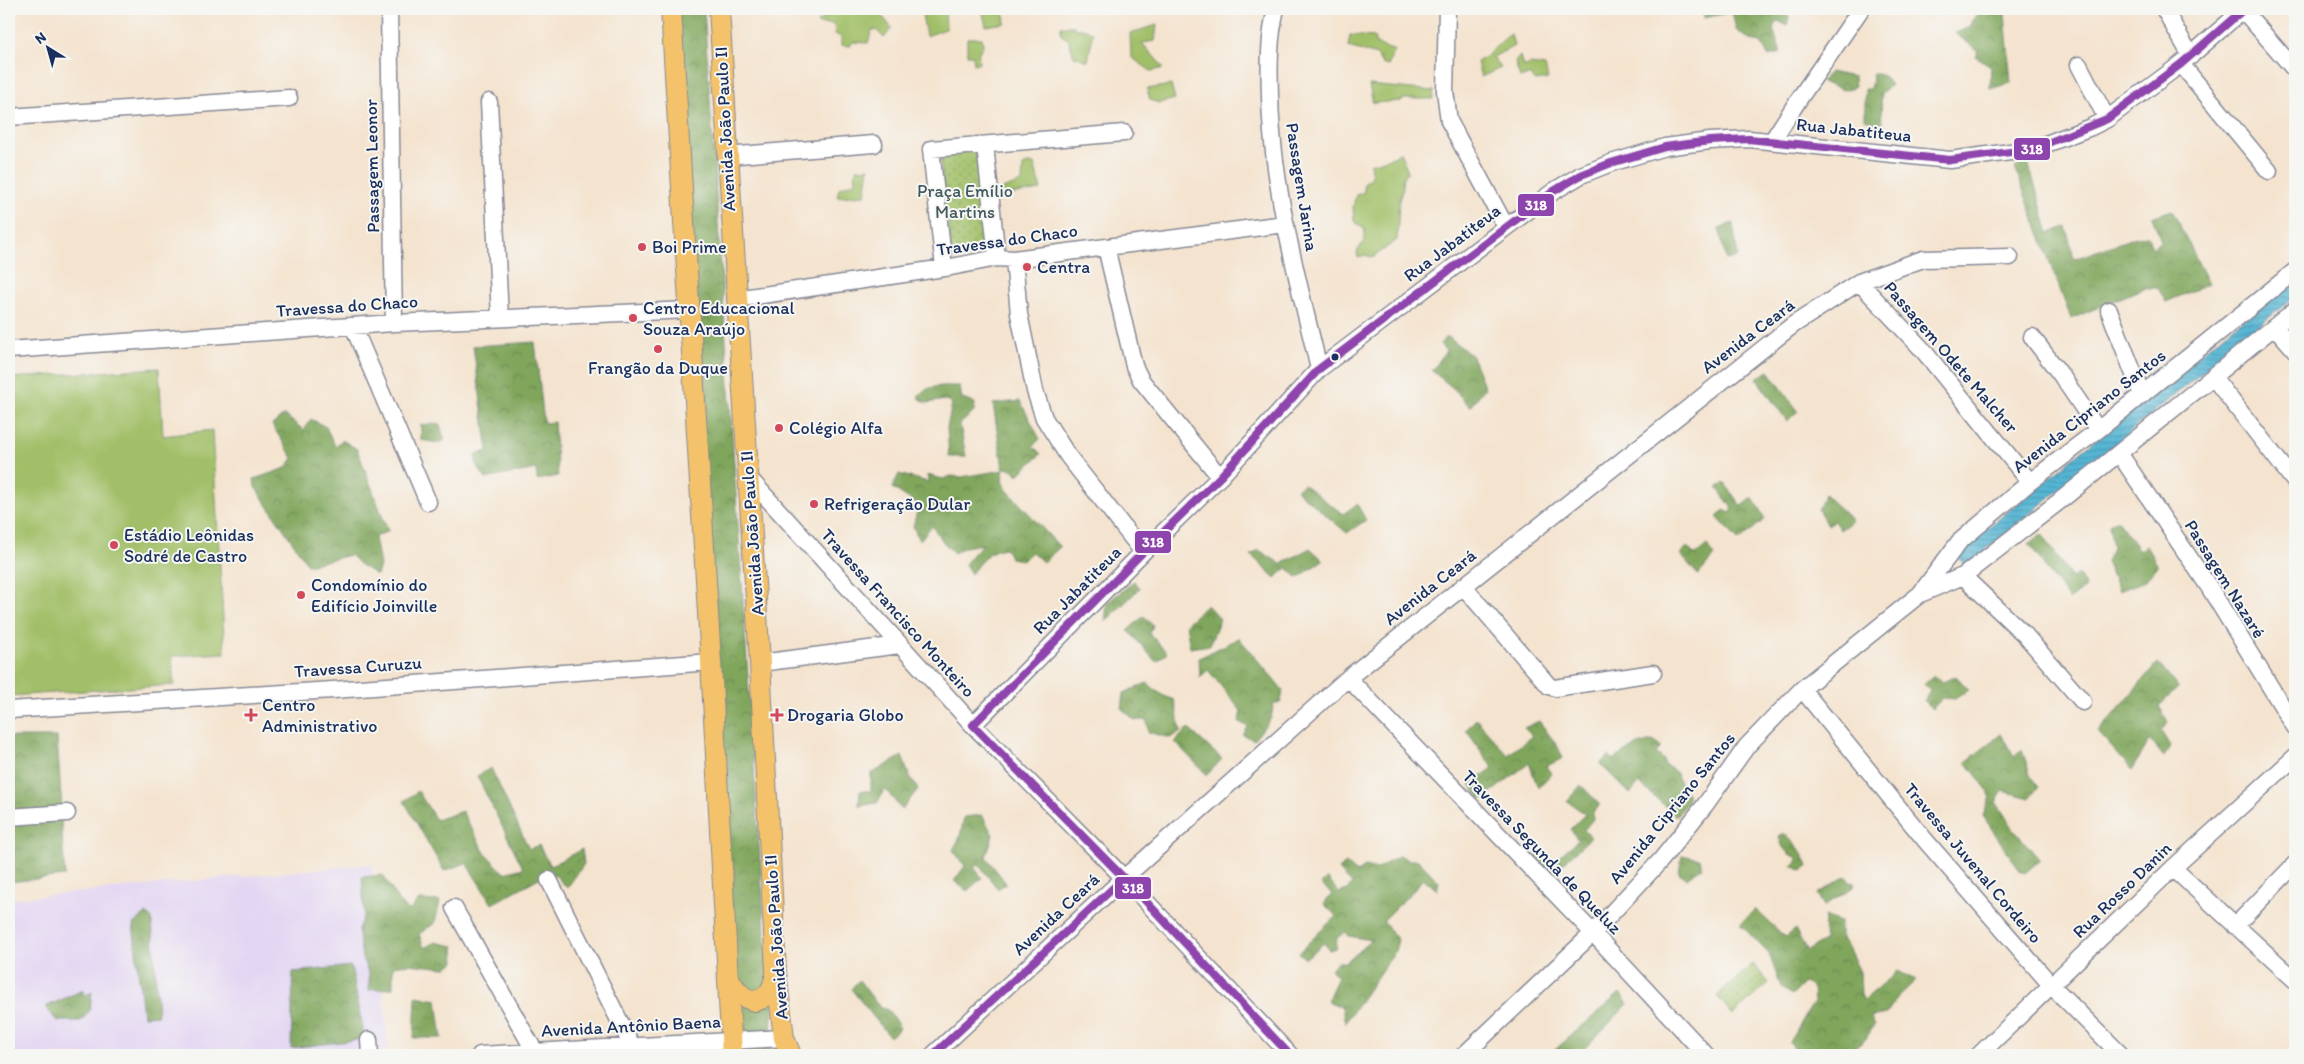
<svg xmlns="http://www.w3.org/2000/svg" width="2304" height="1064" font-family="Itim,sans-serif">
<style>
.built{fill:#e2d4f3}
.grass{fill:#a1bf67;stroke:#5e7762}
.forest{fill:url(#forest-crowns);stroke:#4e6a5d}
.park{fill:url(#park-dots);stroke:#5e7762}
.water{fill:url(#water-rules);stroke:#387299}
.lines{fill:none;stroke-linecap:round;stroke-linejoin:round}
.minor-casing{stroke:#888996;stroke-width:19}
.major-casing{stroke:#888996;stroke-width:22}
.minor{stroke:#fff;stroke-width:16}
.major{stroke:#f3c26a;stroke-width:20}
.bus-1-casing{stroke:#f6f6f2;stroke-width:11}
.bus-1{stroke:#8e44ad;stroke-width:8}
.poi-dot{fill:#d1495b;stroke:#f6f6f2;stroke-width:2}
.bus-dot{fill:#1b2f5e;stroke:#f6f6f2;stroke-width:2}
.labels{text-anchor:middle;stroke-width:4;stroke-linejoin:round;paint-order:stroke}
.street-label{font-size:18px;fill:#1b2f5e;stroke:#f6f6f2}
.park-label{font-size:18px;fill:#435a61;stroke:#f6f6f2}
.poi-label{font-size:18px;fill:#1b2f5e;stroke:#f6f6f2;text-anchor:start}
.line-badge{stroke:#f6f6f2;stroke-width:2}
.badge-label{font-size:14px;text-anchor:middle;font-weight:bold;fill:#fff}
</style>
<defs>
<pattern id="forest-crowns" width="20" height="18" patternUnits="userSpaceOnUse" patternTransform="scale(1.25)"><rect width="20" height="18" fill="#80a65c"/><path d="M2 6a3 3 0 1 1 6 0M12 15a3 3 0 1 1 6 0" fill="none" stroke="#68884f"/></pattern>
<pattern id="park-dots" width="8" height="8" patternUnits="userSpaceOnUse" patternTransform="scale(1.25)"><rect width="8" height="8" fill="#a1bf67"/><path d="M2 2h.1M6 6h.1" fill="none" stroke="#829c58" stroke-width="1.8" stroke-linecap="round"/></pattern>
<pattern id="water-rules" width="6" height="5" patternUnits="userSpaceOnUse" patternTransform="scale(1.25)"><rect width="6" height="5" fill="#55b6d4"/><path d="M0 2.5h6" fill="none" stroke="#4694af"/></pattern>
</defs>
<rect width="100%" height="100%" fill="#f6f6f2"/>
<filter id="ink" filterUnits="userSpaceOnUse"><feTurbulence type="fractalNoise" baseFrequency=".02" numOctaves="2"/><feDisplacementMap in="SourceGraphic" scale="10" xChannelSelector="R" yChannelSelector="G"/><feConvolveMatrix kernelMatrix="1 2 1 2 8 2 1 2 1" color-interpolation-filters="sRGB"/></filter>
<filter id="wash" filterUnits="userSpaceOnUse"><feTurbulence type="fractalNoise" baseFrequency=".0096" numOctaves="4" result="noise"/><feDisplacementMap in="SourceGraphic" scale="20" xChannelSelector="R" yChannelSelector="G"/><feGaussianBlur stdDeviation="1.12" result="paint"/><feColorMatrix in="noise" values="0 0 0 0 0 0 0 0 0 0 0 0 0 0 0 0 0 1.4 0 .05"/><feComposite in="paint" operator="in"/></filter>
<g filter="url(#wash)">
<rect width="100%" height="100%" fill="#f4e3ce"/>
<path class="built" d="M372,864L388,1050L301,1055H9V899Z"/>
<path class="grass" d="M831,9H890L878,11L892,28L884,38L876,30H872L868,43L853,42L850,46L841,45V37L835,34L834,24H819L817,22L830,15Z
M921,9H945L946,29L926,36Z
M996,9H1008L1004,14L1005,23L986,26L983,14L986,10L994,12Z
M1157,25L1155,41L1142,43L1164,68L1151,71L1131,57L1130,33Z
M1061,26H1074V29H1086L1093,33L1088,61L1074,56L1068,39L1061,35Z
M1511,34L1514,46L1493,57L1501,68L1481,77L1477,62C1492,54 1497,43 1511,34Z
M1350,35L1374,37L1376,44L1395,51L1388,66L1382,64L1377,55L1348,47Z
M967,38H982L983,45L978,54L979,63L974,64L973,55H967Z
M1520,56L1523,67L1530,64L1545,66L1548,79L1536,81L1529,75L1520,78L1515,62Z
M1171,85L1175,99L1159,103L1150,100L1147,89Z
M1369,85L1434,91L1433,99H1402L1403,101L1373,103Z
M1400,152L1408,171L1402,179L1403,188L1399,200L1397,240L1372,258L1366,255L1358,258L1357,252L1364,241L1365,230L1354,221L1353,207L1356,195L1364,192V183L1372,177L1370,164L1394,157Z
M1030,163L1034,164L1041,190L1003,196L1002,189L1022,182L1023,166Z
M869,168L865,195L837,197L839,188L855,182L856,169Z
M159,368L163,436L212,430L225,653L172,656L174,685L9,696V378Z"/>
<path class="forest" d="M674,9H704L768,979L758,994L735,985Z
M1703,9H1780L1789,17L1787,26L1778,21L1773,29L1781,53L1768,56L1761,42L1750,40L1736,30L1732,12L1704,18Z
M1984,9H2010L2005,13L2011,83L1990,89L1991,66L1975,56L1978,51L1955,33L1970,27L1975,16Z
M1830,72L1854,77L1855,87L1843,90L1821,82Z
M1873,73L1884,76L1891,85L1881,93L1882,128L1877,123L1865,119V89H1870Z
M2028,162L2049,233L2066,227L2074,259L2136,237L2148,236L2152,248L2161,241L2152,217L2172,210L2209,284L2166,302L2158,288H2144L2071,319L2015,168Z
M1733,223L1738,257L1726,260L1719,228Z
M1447,336L1472,356L1485,388L1470,407L1453,388L1432,371L1446,351L1440,344Z
M535,342L544,423L554,422L558,476L537,480L536,469L486,479L477,466L475,455L488,451L473,346Z
M1769,371L1798,411L1787,421L1756,378Z
M960,386L962,399L975,403L974,412L960,424L966,457H949L947,428L952,403L946,400L926,403L918,397C926,384 945,386 960,386Z
M1020,401L1040,439L1033,446L1041,454L1018,475L1013,469L1003,468L993,404Z
M284,415L304,430L311,419L326,427L335,446L342,440L357,449L388,531L375,537L380,565L377,575L359,564L350,555L308,565L255,487L254,479L286,468L293,458L272,425Z
M439,423L445,440L437,443L421,440V425Z
M1004,470L1002,480L1007,490L1060,547L1043,562L1032,552L1023,560L1010,558L1006,548C989,549 981,561 971,574L965,564L982,544L965,547L954,553L944,543L932,526L919,541L913,526L919,505L892,488L899,474L928,482L927,475L943,479L951,476L961,477Z
M1724,482L1741,506L1753,498L1765,519L1739,541L1717,517L1724,510L1730,513L1733,509L1717,488Z
M1303,484L1343,514L1357,504L1366,520L1347,533L1296,490Z
M1825,494C1835,505 1843,510 1852,521L1840,530L1834,521L1828,525L1818,510Z
M2117,520L2139,550L2146,546L2158,566L2145,581L2119,591L2106,561L2113,548L2109,524Z
M2042,534L2072,578L2078,574L2086,587L2069,600L2029,544Z
M1707,545L1715,556L1698,575L1680,554L1687,547L1695,555Z
M1310,548L1323,560L1298,578L1287,568L1275,578L1251,555L1259,550L1281,564Z
M1134,581L1140,588L1105,622L1107,603Z
M1207,605L1220,619L1210,645L1190,648L1186,624Z
M1144,616L1153,626L1149,633L1167,653L1156,662L1128,630Z
M1239,638L1283,690L1281,703H1274L1271,718L1254,740L1243,735L1248,727L1239,722L1241,711L1208,670L1200,677L1199,658Z
M2158,663L2178,688L2159,706L2168,722L2161,731L2170,746L2164,757L2150,740L2132,770L2098,732Z
M1934,676L1943,682L1956,676L1969,690L1955,699L1943,698L1932,709L1924,701L1930,691L1924,684Z
M1147,683L1162,695L1174,700L1181,732L1170,738L1148,732L1147,720H1135L1122,709L1124,693Z
M1476,719L1508,755L1532,736L1524,728L1539,721L1557,745L1563,758L1547,766L1552,773L1538,788L1529,763L1481,800L1470,784L1493,768L1466,730Z
M1188,728L1222,759L1207,775L1175,742Z
M2001,734L2014,757L2022,749L2030,775L2038,787L2030,798L2003,791L1996,802L2015,831L2040,860L2025,873L2020,871L1983,816L1990,797L1988,791L1966,762Z
M9,737H57L62,810L9,812Z
M1653,741L1662,747L1656,753L1664,760V764L1677,773C1681,798 1700,789 1676,816L1639,783L1630,794L1600,764L1609,755L1614,760C1625,750 1637,744 1653,741Z
M902,756L909,775L918,789L902,810L885,789L877,803L859,806L860,791H871V774Z
M491,768L529,849L539,845L550,866L582,849L584,864L567,888L555,875L539,878L492,904L466,863L444,871L404,801L418,791L436,820L462,811L485,853L504,873L523,868L477,776Z
M1581,785L1600,805L1593,812V819L1584,830L1591,837L1551,875L1534,859L1541,853L1551,863L1578,840L1570,829L1585,814L1567,801Z
M982,815L993,835L986,857L1006,883L998,889L979,865L974,867L982,878L967,891L954,881L965,866L953,850L960,837L964,817Z
M61,819L65,876L9,882V821Z
M1784,833L1799,848L1808,866L1802,871L1792,866L1798,861L1797,857C1786,855 1781,846 1779,836Z
M1400,855L1408,860H1418L1439,882L1437,890L1423,878L1416,888L1383,921L1398,940L1395,951L1345,1023L1342,1007L1327,1001L1338,977L1331,969L1337,962H1346L1371,940L1349,936L1345,932L1337,938L1336,948L1329,950L1324,943L1306,958L1298,953L1336,916L1324,904L1332,894L1321,884L1327,878L1339,893L1347,890L1352,884L1338,869L1346,863L1357,873L1366,866L1377,869Z
M1682,855L1700,859L1702,867L1687,878L1679,873Z
M383,875L399,902L409,911L419,900L440,901L435,923L419,934L424,948L435,942L454,946L455,962L445,968L409,964L393,966V988L369,990V974L362,958L358,930L364,914L362,877Z
M1846,876L1850,882L1854,883L1855,886L1824,906L1817,894Z
M1755,909L1785,937L1795,929L1807,951L1824,941L1825,916L1840,922V936L1849,949L1860,972L1861,995L1864,1000L1898,971L1916,980L1897,998L1886,1014L1870,1017L1875,1024L1865,1040L1845,1055L1835,1049L1829,1055H1799L1789,1042L1814,1002L1813,988L1804,983L1792,995L1781,987L1769,954L1740,924Z
M147,913L152,919L158,1015L143,1016L133,924Z
M351,966L365,1039L291,1048L293,972Z
M859,980L877,1004L889,1011L900,1028L890,1037L851,989Z
M83,990L84,996L92,992L90,1010L81,1021H57L45,1007Z
M1620,993L1628,1004L1578,1055H1549Z
M733,994L773,997L771,1033L736,1034Z
M416,996L437,1000L442,1038H414Z
M777,1048L780,1055H741V1049Z"/>
<path class="park" d="M978,149L991,253L952,259L939,151Z
M1753,964L1769,983L1733,1015L1717,996Z"/>
<path class="water" d="M2295,276V296L1966,566L1956,554Z"/>
</g>
<g filter="url(#ink)">
<g class="lines">
<defs>
<path id="minor" d="M389,9L394,323
M1276,9C1269,37 1269,66 1270,96C1272,189 1298,279 1319,369
M1447,9L1445,91L1449,121L1506,227
M2164,9L2191,56
M2243,10L2295,70
M2181,64L2269,171
M2079,65L2107,119
M489,102L500,317
M9,117L289,98
M1772,141L1799,99L1861,9
M985,145L997,258
M726,156L874,144
M1106,247L1134,366L1141,380L1220,477
M1014,259L1019,314L1035,391L1044,418L1068,456L1143,552
M944,268L931,149L1124,133
M1859,282L1922,349L2030,482
M736,299L951,267L997,258L1014,259L1285,224
M2109,310L2142,395
M353,326L428,502
M2275,327L2295,350
M2032,337L2061,375L2098,430
M9,350L394,323L689,310
M2213,377L2295,482
M2119,453L2209,587L2295,727
M748,477L973,725L1124,878L1290,1055
M1963,576L2025,635L2083,702
M1463,586L1549,686L1555,688L1653,673
M1920,594L1963,576L2061,500L2295,310
M760,663L900,645
M1348,678L1593,933L1706,1055
M1802,689L1925,840L2051,985L2121,1055
M9,710L333,690L711,662
M973,725L1143,552L1220,477L1319,369L1554,191L1581,175L1611,163L1665,147L1710,141L1749,139L1950,160L2033,149L2091,127L2107,119L2181,64L2244,9
M9,817L67,813
M2173,868L2295,980
M549,880L632,1046
M454,908L535,1052
M2235,926L2295,864
M369,1040L370,1055
M480,1055L784,1038
M933,1055L1124,878L1348,678L1793,325L1859,282L1923,259L2010,257
M1464,1055L1593,933L1661,860L1705,805L1747,746L1802,689L1920,594L1959,542L2030,482L2098,430L2295,271
M1979,1055L2173,868L2295,757"/>
<path id="major" d="M671,9L711,662L732,1055
M719,9L760,663L776,972L784,1038L791,1055
M728,977C736,990 741,999 756,1001C770,997 773,987 776,974"/>
</defs>
<use href="#minor" class="minor-casing"/>
<use href="#major" class="major-casing"/>
<use href="#minor" class="minor"/>
<use href="#major" class="major"/>
<defs>
<path id="bus-1" d="M973,725L1143,552L1220,477L1319,369L1554,191L1581,175L1611,163L1665,147L1710,141L1749,139L1950,160L2033,149L2107,119L2181,64L2244,9
M973,725L1124,878L1290,1055
M933,1055L1124,878"/>
</defs>
<use href="#bus-1" class="bus-1-casing"/>
<use href="#bus-1" class="bus-1"/>
</g>
</g>
<g class="poi-dot">
<circle cx="642" cy="247" r="5"/>
<circle cx="1027" cy="267" r="5"/>
<circle cx="633" cy="318" r="5"/>
<circle cx="658" cy="349" r="5"/>
<circle cx="779" cy="428" r="5"/>
<circle cx="814" cy="504" r="5"/>
<circle cx="114" cy="545" r="5"/>
<circle cx="301" cy="595" r="5"/>
<path d="M248.5 707.5h5v5h5v5h-5v5h-5v-5h-5v-5h5z"/>
<path d="M774.5 707.5h5v5h5v5h-5v5h-5v-5h-5v-5h5z"/>
</g>
<circle class="bus-dot" cx="1335" cy="357" r="4.5"/>
<g class="labels">
<g class="street-label">
<text transform="translate(725 129) rotate(-93)" y="6">Avenida João Paulo II</text>
<text transform="translate(1854 130) rotate(6)" y="6">Rua Jabatiteua</text>
<text transform="translate(372 166) rotate(-91)" y="6">Passagem Leonor</text>
<text transform="translate(1302 187) rotate(81)" y="6">Passagem Jarina</text>
<text transform="translate(1007 240) rotate(-8)" y="6">Travessa do Chaco</text>
<text transform="translate(1452 243) rotate(-37)" y="6">Rua Jabatiteua</text>
<text transform="translate(347 306) rotate(-4)" y="6">Travessa do Chaco</text>
<text transform="translate(1748 336) rotate(-37)" y="6">Avenida Ceará</text>
<text transform="translate(1951 357) rotate(49)" y="6">Passagem Odete Malcher</text>
<text transform="translate(2089 411) rotate(-38)" y="6">Avenida Cipriano Santos</text>
<text transform="translate(752 533) rotate(-94)" y="6">Avenida João Paulo II</text>
<text transform="translate(2225 579) rotate(58)" y="6">Passagem Nazaré</text>
<text transform="translate(1430 587) rotate(-38)" y="6">Avenida Ceará</text>
<text transform="translate(1077 590) rotate(-45)" y="6">Rua Jabatiteua</text>
<text transform="translate(898 613) rotate(48)" y="6">Travessa Francisco Monteiro</text>
<text transform="translate(358 667) rotate(-4)" y="6">Travessa Curuzu</text>
<text transform="translate(1672 808) rotate(-51)" y="6">Avenida Cipriano Santos</text>
<text transform="translate(1542 852) rotate(46)" y="6">Travessa Segunda de Queluz</text>
<text transform="translate(1973 863) rotate(50)" y="6">Travessa Juvenal Cordeiro</text>
<text transform="translate(2122 890) rotate(-44)" y="6">Rua Rosso Danin</text>
<text transform="translate(1056 914) rotate(-43)" y="6">Avenida Ceará</text>
<text transform="translate(776 937) rotate(-94)" y="6">Avenida João Paulo II</text>
<text transform="translate(631 1026) rotate(-3)" y="6">Avenida Antônio Baena</text>
</g>
<g class="park-label">
<text x="965" y="197">Praça Emílio<tspan x="965" dy="21">Martins</tspan></text>
</g>
<g class="poi-label">
<text x="652" y="253">Boi Prime</text>
<text x="1037" y="273">Centra</text>
<text x="643" y="314">Centro Educacional<tspan x="643" dy="21">Souza Araújo</tspan></text>
<text x="658" y="374" text-anchor="middle">Frangão da Duque</text>
<text x="789" y="434">Colégio Alfa</text>
<text x="824" y="510">Refrigeração Dular</text>
<text x="124" y="541">Estádio Leônidas<tspan x="124" dy="21">Sodré de Castro</tspan></text>
<text x="311" y="591">Condomínio do<tspan x="311" dy="21">Edifício Joinville</tspan></text>
<text x="262" y="711">Centro<tspan x="262" dy="21">Administrativo</tspan></text>
<text x="787" y="721">Drogaria Globo</text>
</g>
</g>
<g class="line-badge">
<rect x="2013" y="137" width="38" height="24" rx="5" fill="#8e44ad"/>
<rect x="1517" y="193" width="38" height="24" rx="5" fill="#8e44ad"/>
<rect x="1134" y="530" width="38" height="24" rx="5" fill="#8e44ad"/>
<rect x="1114" y="876" width="38" height="24" rx="5" fill="#8e44ad"/>
</g>
<g class="badge-label">
<text x="2032" y="154">318</text>
<text x="1536" y="210">318</text>
<text x="1153" y="547">318</text>
<text x="1133" y="893">318</text>
</g>
<rect width="2304" height="1064" fill="none" stroke="#f6f6f2" stroke-width="30"/>
<g transform="translate(48 48) rotate(323)" stroke="#f6f6f2" stroke-width="4" paint-order="stroke">
<path d="M0-4L9 19L0 12L-9 19Z" fill="#1b2f5e"/>
<text y="-8" font-size="14" font-weight="bold" text-anchor="middle" fill="#1b2f5e">N</text>
</g>
</svg>
